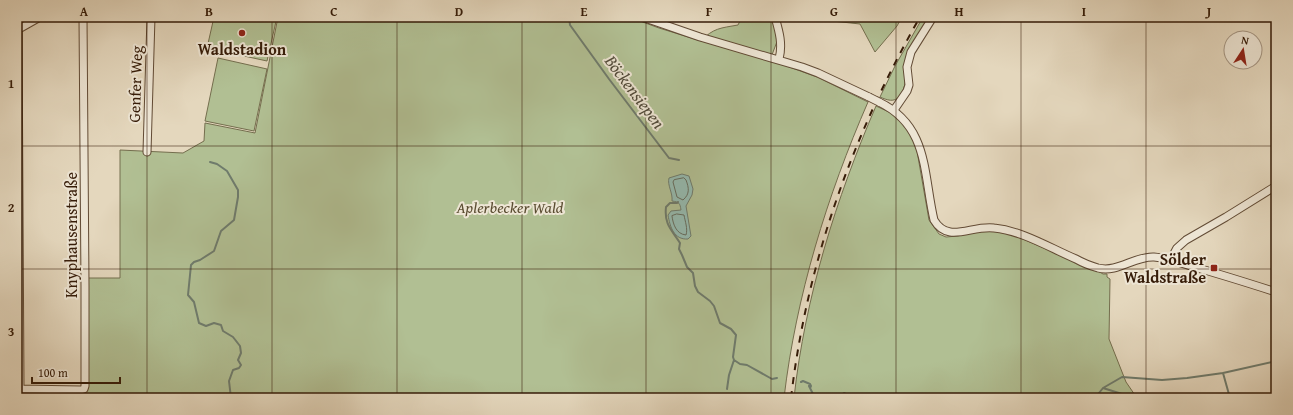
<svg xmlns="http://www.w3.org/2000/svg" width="1293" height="415" font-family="'Gentium Book Plus',serif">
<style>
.green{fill:#b1bf93;stroke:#746e4e}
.water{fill:#95baaf;stroke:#6f7b6c}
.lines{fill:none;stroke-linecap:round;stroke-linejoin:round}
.shore{stroke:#666b5c;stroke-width:1}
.stream{stroke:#6f7b6c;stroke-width:2}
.minor-casing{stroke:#624b35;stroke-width:9}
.minor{stroke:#ede5d4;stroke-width:7}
.rail{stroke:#361c08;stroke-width:2;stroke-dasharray:7 7;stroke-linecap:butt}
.minor-bridge-casing{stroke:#624b35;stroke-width:9;stroke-linecap:butt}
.minor-bridge{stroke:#ede5d4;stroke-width:7}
.grid{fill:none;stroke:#361c08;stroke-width:1;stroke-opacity:0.55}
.poi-dot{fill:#8f2418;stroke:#ede5d4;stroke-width:1.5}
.labels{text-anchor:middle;stroke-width:4;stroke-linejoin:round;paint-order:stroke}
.poi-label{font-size:16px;font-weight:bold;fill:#361c08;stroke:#ede5d4}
.street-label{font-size:16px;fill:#361c08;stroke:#ede5d4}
.park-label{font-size:16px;font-style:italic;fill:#5b4d32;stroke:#ede5d4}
.water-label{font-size:17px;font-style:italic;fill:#524b3a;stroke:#ede5d4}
.neatline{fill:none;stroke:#361c08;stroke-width:1.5}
.grid-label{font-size:13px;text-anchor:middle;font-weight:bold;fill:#361c08}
</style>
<rect width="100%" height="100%" fill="#e4d7bd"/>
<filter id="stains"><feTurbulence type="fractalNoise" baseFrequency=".005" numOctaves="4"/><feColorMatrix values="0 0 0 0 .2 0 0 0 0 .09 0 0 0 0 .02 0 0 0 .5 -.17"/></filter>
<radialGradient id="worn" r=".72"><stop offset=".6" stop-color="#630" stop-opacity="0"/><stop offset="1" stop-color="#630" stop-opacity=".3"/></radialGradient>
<path class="green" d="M214,17H277L267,61L207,48Z
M278,17H629L659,28L701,41C713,28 721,28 738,25L742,17H773L778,39L770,60L817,77L868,102C827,196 796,296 784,398H84V393L87,388V278H120V150L183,153L204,141L205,123L255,133Z
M796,17H902L897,26L875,52L860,24Z
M923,17H931C923,30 913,43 907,57C902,70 910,81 900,96C894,103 887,100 880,97L895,66Z
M218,58L267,69L254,131L205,121Z
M876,106L891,113L905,126L912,136L917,151L929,220L939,234L946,237L958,236L985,229L1011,234L1096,270L1103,274H1107V277L1110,279L1109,339L1126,382L1137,398H794C805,297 836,199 876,106Z"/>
<path class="water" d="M682,174L689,176L693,189L692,195L686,206L691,236L688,239C674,240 670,227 668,215L671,211L681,210C680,203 679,202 672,201C673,193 667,185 669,178Z"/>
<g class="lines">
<path class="shore" d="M684,178L686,180C689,188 690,194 683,200L677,197L673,182L674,180Z
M677,214L684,215C685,221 688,229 686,235C676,234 673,224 672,216Z"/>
<path class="stream" d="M569,17L570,25L609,79L669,158L679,160
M210,162L217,164L227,171L238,190V197L234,220L221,231L214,251L200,260L194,262L191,265L188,295L194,302L199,323L206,326L214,323L221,325L223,331L233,337L240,346L241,353L238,360L241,365L239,368L233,370L229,381L231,398
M678,202L677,203H670L666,207C664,225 672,230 680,243L679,249L682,255L687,267L693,273L695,286L698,292L710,301L714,306L720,323L731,329L736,335L733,357L734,360L740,364L747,365L772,379L777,378
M1223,373L1276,361
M801,382L803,381L810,384L811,386L810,388
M809,386L813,394V398
M1103,388L1122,377L1162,380L1187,378L1223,373L1230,398
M727,389L729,375L734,360
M839,398L840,396L844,393L854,398
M1095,398L1103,388L1122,394L1127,398"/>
<defs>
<path id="minor" d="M642,17L700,37L802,67L818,73L869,97
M775,17C779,31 783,44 779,59
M17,30L40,17
M18,30L20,389
M879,102C929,126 923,173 934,220C948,244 971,225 994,228C1023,231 1050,248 1076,259C1083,263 1091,266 1098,268C1118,273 1134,256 1154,257C1169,258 1186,265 1201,269C1226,276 1251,284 1276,292
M894,110L907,91L909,85L907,67L911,52L933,17
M147,152L151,17
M1170,261L1177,248L1186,240L1226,217L1276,186
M20,389L81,390L84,389L85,386V286L83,17"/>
</defs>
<use href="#minor" class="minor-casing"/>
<use href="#minor" class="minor"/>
<path class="rail" d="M791,398C807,262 852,136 920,17"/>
<defs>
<path id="minor-bridge" d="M869,97L879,102"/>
</defs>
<use href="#minor-bridge" class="minor-bridge-casing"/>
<use href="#minor-bridge" class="minor-bridge"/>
</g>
<path class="grid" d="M147,17V398M272,17V398M397,17V398M522,17V398M646,17V398M771,17V398M896,17V398M1021,17V398M1146,17V398M17,146H1276M17,269H1276"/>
<g class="poi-dot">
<circle cx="242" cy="33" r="4"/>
<rect x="1210" y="264" width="8" height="8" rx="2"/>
</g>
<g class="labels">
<g class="poi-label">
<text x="242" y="55">Waldstadion</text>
<text x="1206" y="265" text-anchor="end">Sölder<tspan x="1206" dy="18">Waldstraße</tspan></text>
</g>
<g class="street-label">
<text transform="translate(135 84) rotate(-88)" y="6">Genfer Weg</text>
<text transform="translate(71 235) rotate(-90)" y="6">Knyphausenstraße</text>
</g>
<g class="park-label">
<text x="510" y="213">Aplerbecker Wald</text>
</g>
<g class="water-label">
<text transform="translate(635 92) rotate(53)" y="6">Böckensiepen</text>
</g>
</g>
<rect width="1293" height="415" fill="none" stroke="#e4d7bd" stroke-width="44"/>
<g transform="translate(1243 50) rotate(12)"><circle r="19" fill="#ede5d4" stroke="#a49582"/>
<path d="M0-3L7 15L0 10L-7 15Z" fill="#8f2418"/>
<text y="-6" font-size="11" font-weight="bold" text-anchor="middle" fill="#361c08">N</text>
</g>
<path d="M32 377v6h88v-6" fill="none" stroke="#361c08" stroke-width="2"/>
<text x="38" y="377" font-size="12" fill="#361c08" stroke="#ede5d4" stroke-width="3" paint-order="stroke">100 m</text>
<rect x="22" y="22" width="1249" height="371" class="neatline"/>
<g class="grid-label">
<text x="84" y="16">A</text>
<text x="209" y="16">B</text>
<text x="334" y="16">C</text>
<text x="459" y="16">D</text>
<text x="584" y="16">E</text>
<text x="709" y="16">F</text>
<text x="834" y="16">G</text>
<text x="959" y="16">H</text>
<text x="1084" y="16">I</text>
<text x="1209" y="16">J</text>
<text x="11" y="88">1</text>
<text x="11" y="212">2</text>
<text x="11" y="336">3</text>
</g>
<rect width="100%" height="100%" filter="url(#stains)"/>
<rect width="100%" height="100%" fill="url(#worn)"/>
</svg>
